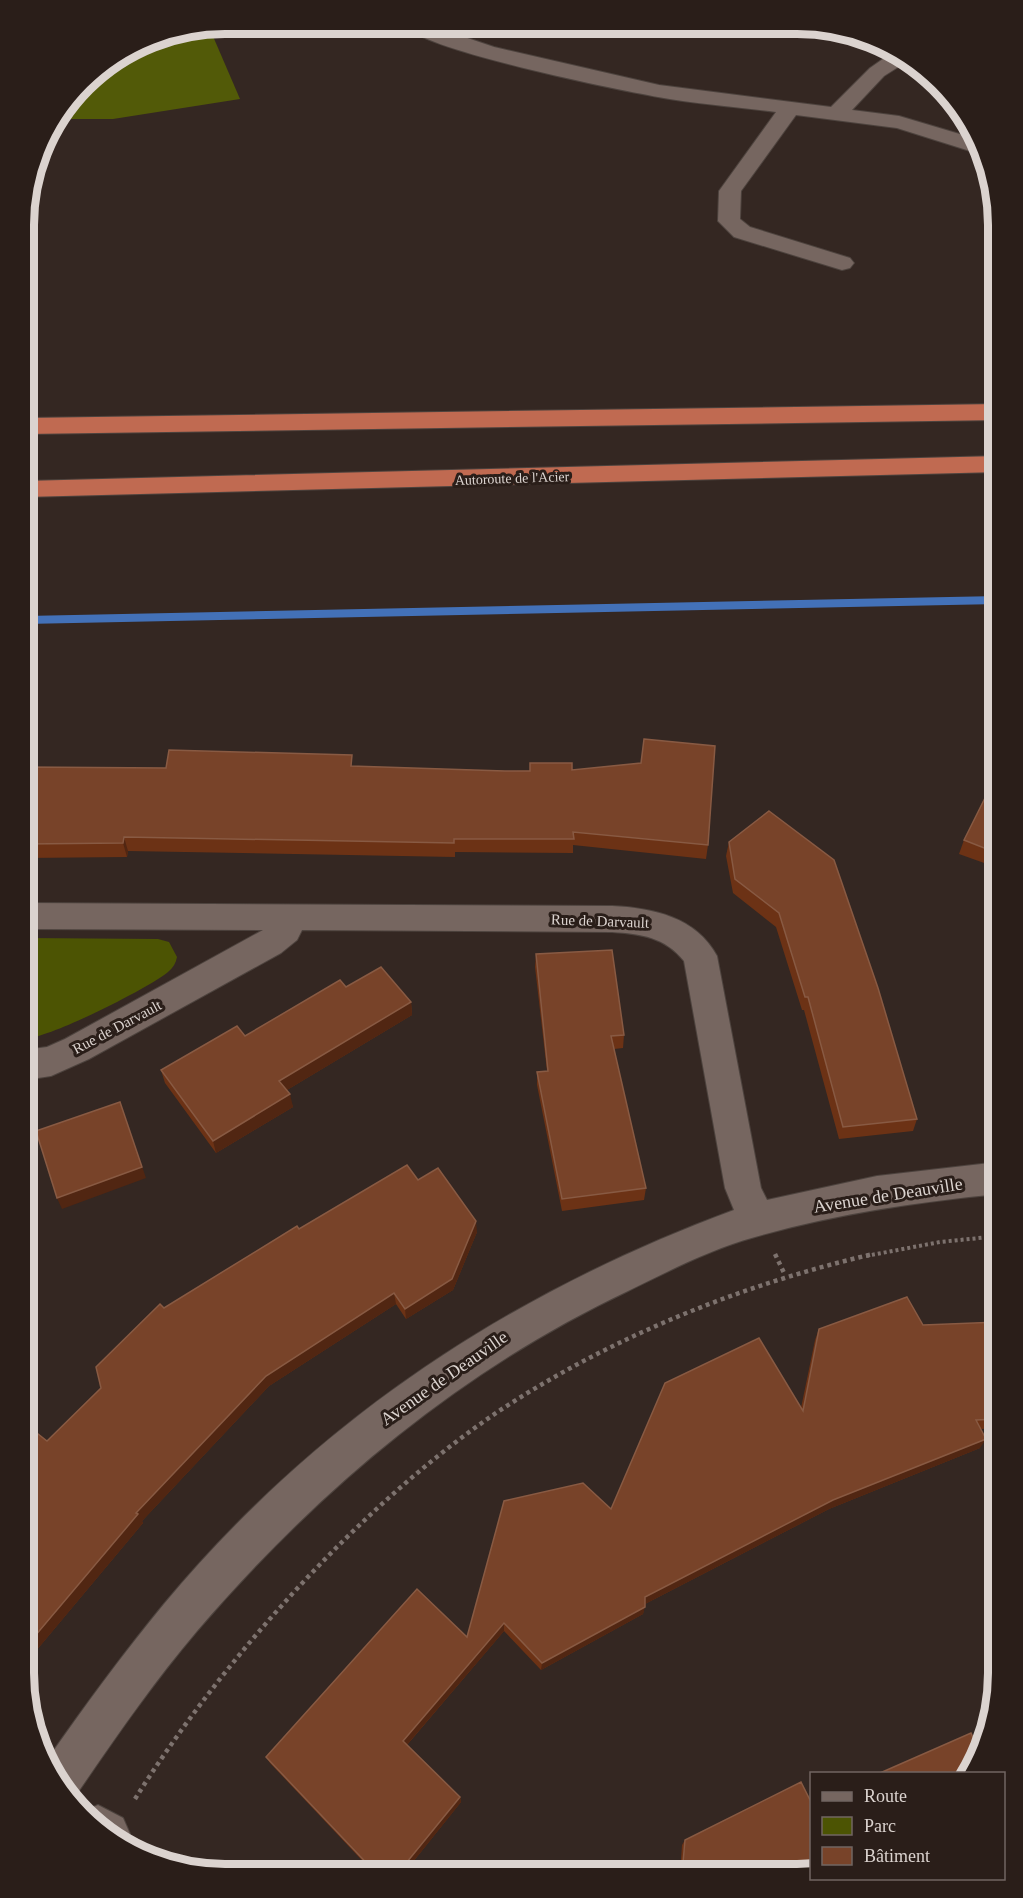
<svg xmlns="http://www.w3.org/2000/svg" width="1023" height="1898" font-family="'Times New Roman',serif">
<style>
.green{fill:#4c5403}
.forest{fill:#525a08}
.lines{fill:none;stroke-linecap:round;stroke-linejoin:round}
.stream{fill:#4371b8;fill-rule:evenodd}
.minor-casing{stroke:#4d433e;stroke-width:2}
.highway-casing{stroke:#4d433e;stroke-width:2}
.path-far1{stroke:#7d726e;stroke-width:4;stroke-dasharray:3 3;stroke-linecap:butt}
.path{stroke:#7d726e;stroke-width:4.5;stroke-dasharray:4 4;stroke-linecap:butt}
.minor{fill:#766660;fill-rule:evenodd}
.highway{fill:#c06a51;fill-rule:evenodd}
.wall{fill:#6c3215}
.shaded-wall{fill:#512612}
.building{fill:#784329;stroke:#885a43;stroke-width:1.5}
.labels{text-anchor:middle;stroke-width:6;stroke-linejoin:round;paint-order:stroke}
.far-street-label{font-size:14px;fill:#dbd3cf;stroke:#2a1e19}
.street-label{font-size:15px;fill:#dbd3cf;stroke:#2a1e19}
.near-street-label{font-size:18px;fill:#dbd3cf;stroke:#2a1e19}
.rim{fill:none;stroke:#dbd3cf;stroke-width:8}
</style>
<rect width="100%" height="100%" fill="#342722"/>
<path class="green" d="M25,938L158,939L169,942L177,957C176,963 173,968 168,972C151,987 44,1041 25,1038Z"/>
<path class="forest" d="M209,27L240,99L113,119H58L92,74L149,39Z"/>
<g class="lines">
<path class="stream" d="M999,596V604L25,624V616Z"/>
<defs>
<path id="minor" d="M404,25H429L494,47L659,85L831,107L870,68L890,54L906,62L884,76L852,110L899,116L973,138L982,151H970L897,128L796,115L741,191L740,219L750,227L850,258L854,263L850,268L842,270L734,237L718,221L719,191L776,112C737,107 697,104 658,97C619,90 421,50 404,25Z
M25,903L612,906C653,908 696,917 717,956L761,1188L767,1200L877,1176L999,1162V1194C916,1202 835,1214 755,1237C711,1249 669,1271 628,1291C459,1371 318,1490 197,1631C152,1684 113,1741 74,1798L70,1800L47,1760C84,1707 122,1655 164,1604C318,1419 510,1293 734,1210L725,1188L684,961C665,937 641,934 612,932L302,930L297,940L281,953L89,1059L51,1076L25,1080V1050L47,1047L65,1039L263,930L25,929Z
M98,1805L123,1818L130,1834L127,1842L102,1832L82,1812Z"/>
<path id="highway" d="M999,404V420L25,434V418Z
M999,456V472L25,497V481Z"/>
</defs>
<use href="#minor" class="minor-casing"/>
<use href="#highway" class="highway-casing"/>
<path class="path-far1" d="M866,1256L940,1242L999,1236"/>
<path class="path" d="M775,1254L785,1275
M135,1799C222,1660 362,1503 499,1411C613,1336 741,1285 873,1254"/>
<use href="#minor" class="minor"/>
<use href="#highway" class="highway"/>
</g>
<path class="wall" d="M25,764L26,767L166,768L354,766L505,771L572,770L708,845L706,859L573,845V853L455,852V857L128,851L127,857L25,858Z
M999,782V894L987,864L959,854L964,840Z
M769,811L917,1119L913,1131L839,1139L804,1010H802L776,927L733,893L726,856L729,842Z
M536,954L624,1035L623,1048L614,1049L646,1188L644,1200L562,1211L537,1085V1072L547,1071L535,967Z
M346,987L411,1002L412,1015L287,1090L293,1107L216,1153L165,1083L161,1070L245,1036Z
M299,1229L477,1232L453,1290L406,1319L396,1304L269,1386L142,1521L143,1523L30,1658L24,1652V1440L47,1441L101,1388L164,1308Z
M999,1322V1428L981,1429L980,1448L829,1509L645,1604L643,1614L541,1670L504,1631L407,1745L460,1797L461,1802L404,1873H374L270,1763L266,1757L467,1637L611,1509L801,1408L815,1340L819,1329Z
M685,1840L798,1874H680L682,1845Z"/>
<path class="shaded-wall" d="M124,837L128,851L127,857L123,843Z
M411,1002L412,1015L282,1093L279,1081Z
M290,1094L293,1107L216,1153L213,1141Z
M124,1114L146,1178L62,1209L57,1198Z
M476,1221L477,1232L453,1290L406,1319L405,1309Z
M394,1293L396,1304L269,1386L142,1521L143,1523L30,1658L24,1652V1649L136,1513L266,1376Z
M986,1439L980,1448L829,1509L643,1605L645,1597L833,1500Z
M645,1607L643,1614L541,1670L542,1663Z
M504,1623V1631L405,1747L403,1741Z
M460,1797L461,1802L404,1873H398Z"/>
<path class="building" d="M644,739L715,746L708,845L573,832L574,839H454V843L124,837L123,843L25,844V767L166,768L169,750L352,755L351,766L505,771H530V763H572V770L641,763Z
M994,780L999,782V868L992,851L964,840Z
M769,811L834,860L878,988L917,1119L843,1127L808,997H805L779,913L735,879L729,842Z
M612,950L624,1035L611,1036L646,1188L562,1199L537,1072L548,1071L536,954Z
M381,967L411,1002L279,1081L290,1094L213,1141L161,1070L237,1026L245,1036L340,980L346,987Z
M120,1102L142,1167L57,1198L36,1131Z
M407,1165L418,1180L438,1168L476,1221L452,1279L405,1309L394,1293L266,1376L136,1513L138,1514L24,1649V1440L33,1430L47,1441L101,1388L96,1367L160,1304L164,1308L297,1226L299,1229Z
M907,1297L923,1325L999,1322V1419L976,1420L986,1439L833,1500L645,1597V1607L542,1663L504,1623L403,1741L460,1797L398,1873H376L266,1757L417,1589L467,1637L504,1501L583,1483L611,1509L665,1383L759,1338L803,1411L819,1329Z
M988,1732L984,1749L970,1773H880L971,1733L974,1740Z
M801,1782L812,1804V1872L798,1874H682L685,1840Z
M626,1865L630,1874L610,1873Z"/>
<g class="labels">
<g class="far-street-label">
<text transform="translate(512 478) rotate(-2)" y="5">Autoroute de l'Acier</text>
</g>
<g class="street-label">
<text transform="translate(600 921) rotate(2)" y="5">Rue de Darvault</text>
<text transform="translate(117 1027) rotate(-28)" y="5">Rue de Darvault</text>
</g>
<g class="near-street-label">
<text transform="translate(888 1195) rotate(-9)" y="6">Avenue de Deauville</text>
<text transform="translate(444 1378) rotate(-35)" y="6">Avenue de Deauville</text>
</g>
</g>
<path d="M0 0H1023V1898H0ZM225 34H797A191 191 0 0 1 988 225V1673A191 191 0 0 1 797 1864H225A191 191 0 0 1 34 1673V225A191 191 0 0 1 225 34Z" fill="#2a1e19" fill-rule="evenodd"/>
<path class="rim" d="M225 34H797A191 191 0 0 1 988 225V1673A191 191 0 0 1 797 1864H225A191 191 0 0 1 34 1673V225A191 191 0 0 1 225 34Z"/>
<rect x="810" y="1772" width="195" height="108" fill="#2a1e19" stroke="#716662" stroke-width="1.5"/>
<rect x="822" y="1792" width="30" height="9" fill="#766660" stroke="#716662" stroke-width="1.5"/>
<text x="864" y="1802" font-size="18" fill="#dbd3cf">Route</text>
<rect x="822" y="1817" width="30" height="18" fill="#4c5403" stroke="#716662" stroke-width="1.5"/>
<text x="864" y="1832" font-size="18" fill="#dbd3cf">Parc</text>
<rect x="822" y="1847" width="30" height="18" fill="#784329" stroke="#716662" stroke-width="1.5"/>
<text x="864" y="1862" font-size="18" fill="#dbd3cf">Bâtiment</text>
</svg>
